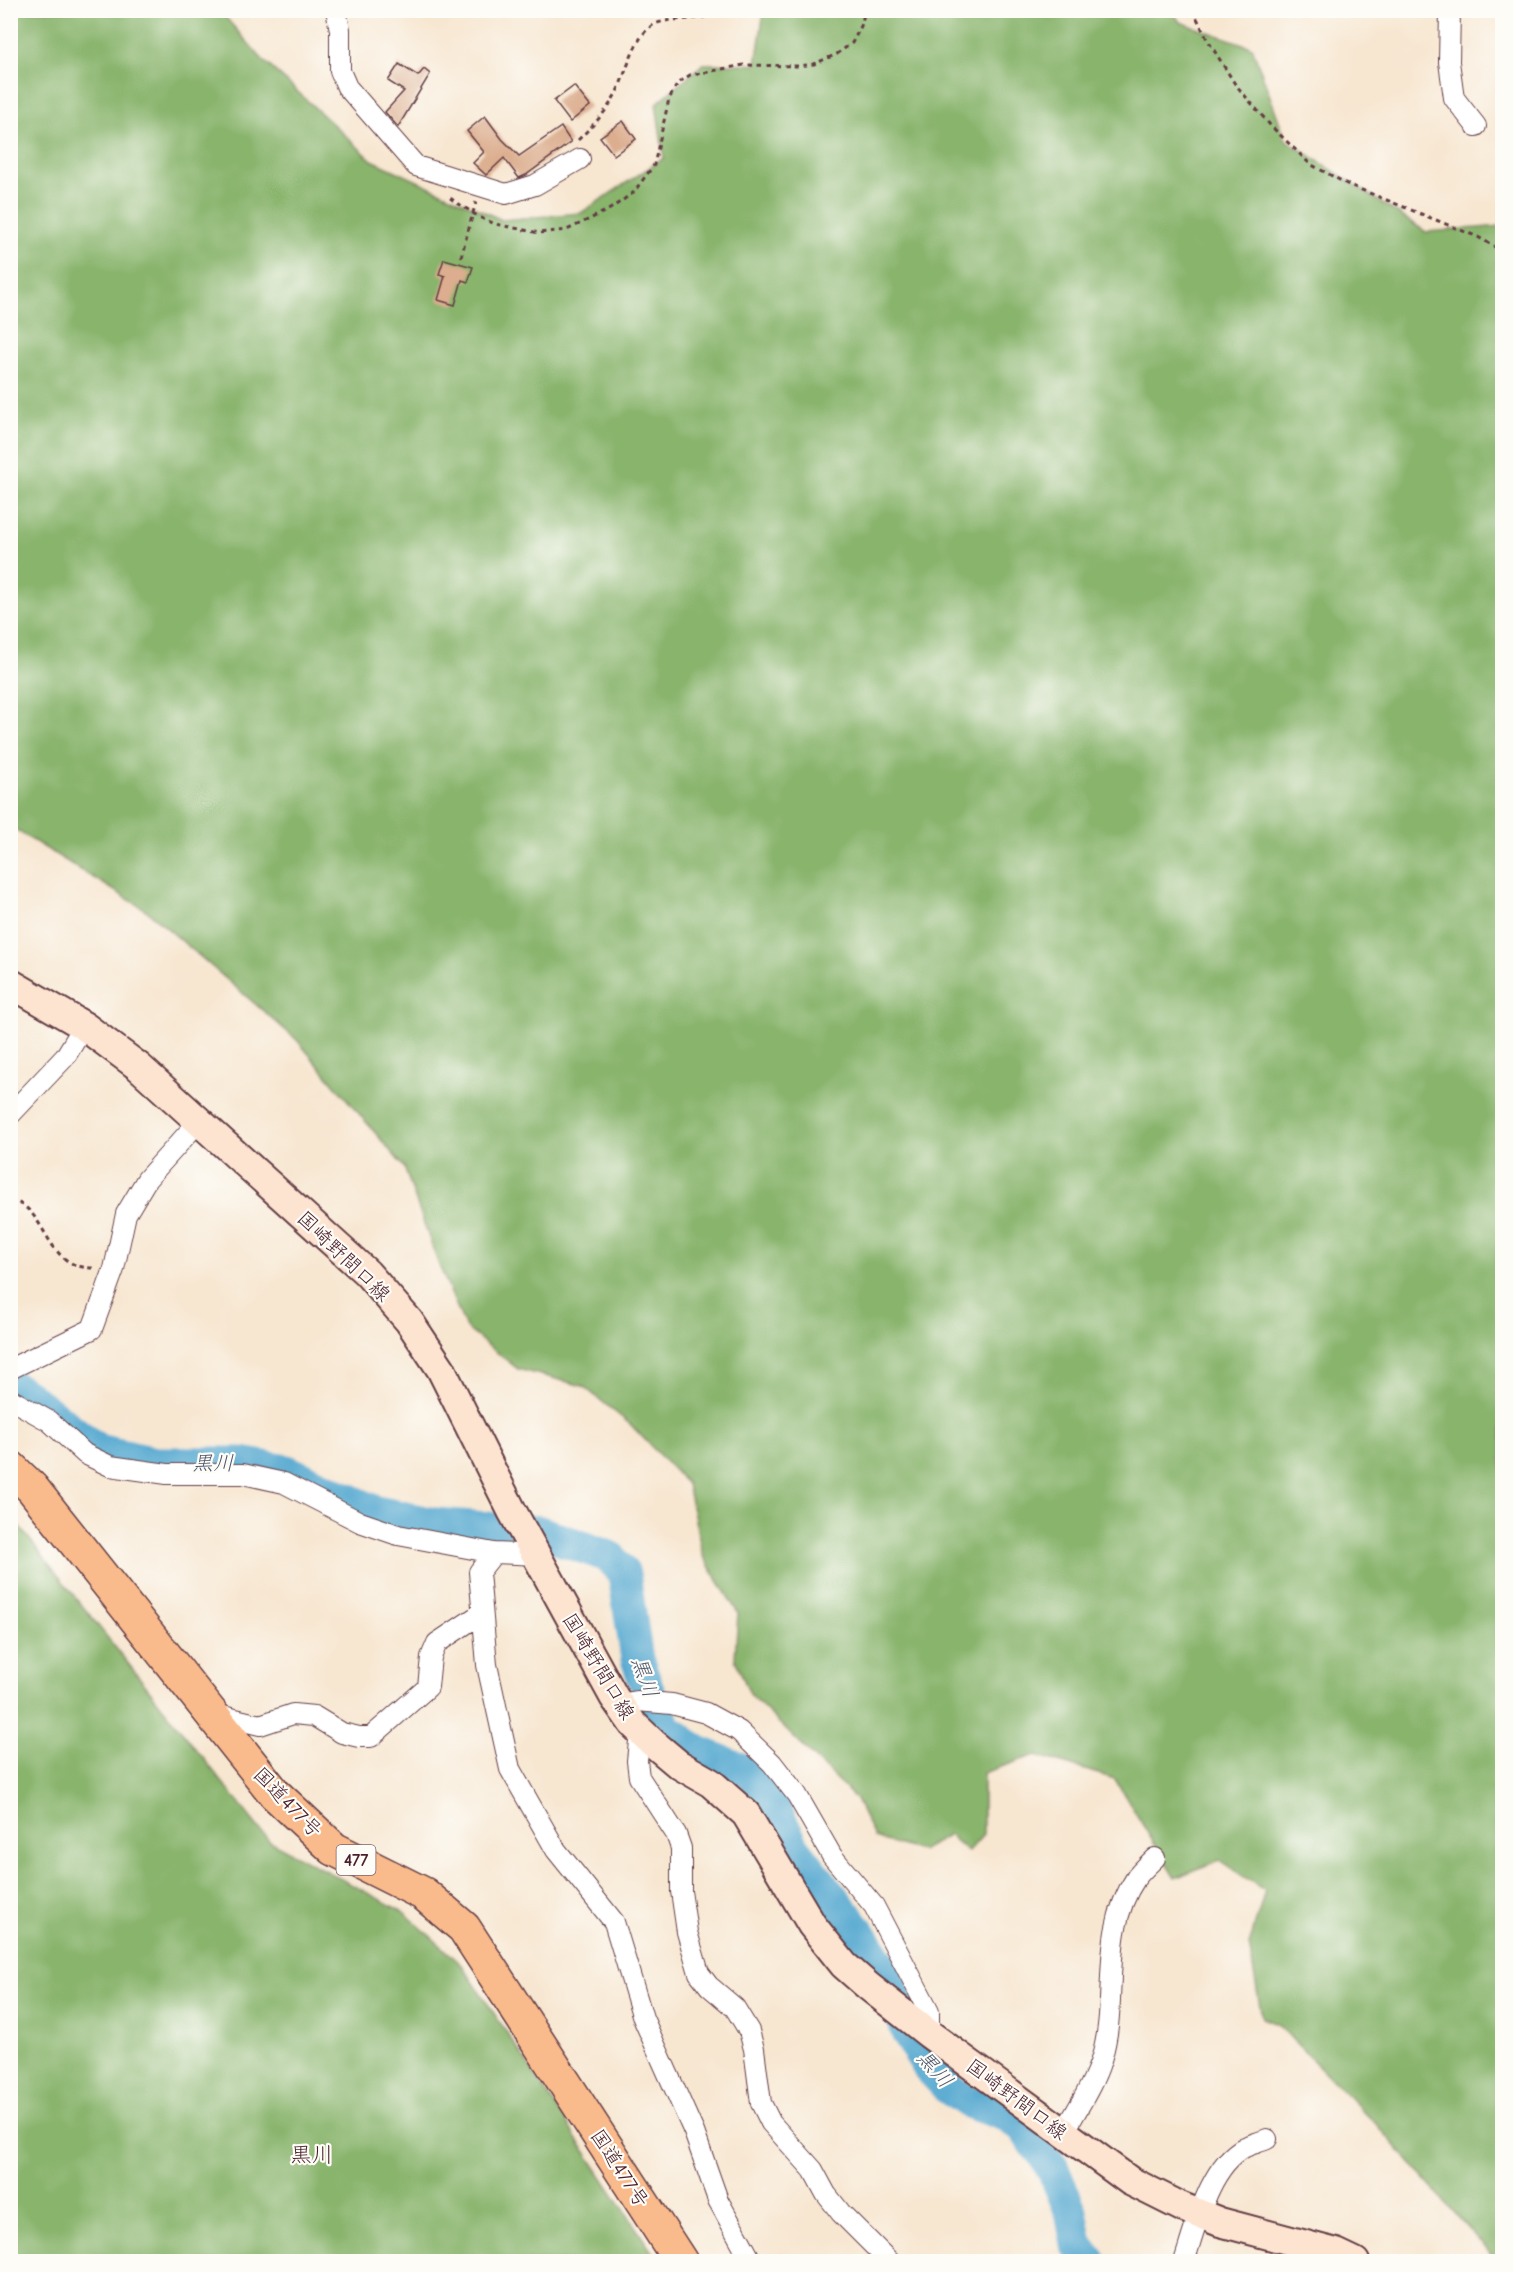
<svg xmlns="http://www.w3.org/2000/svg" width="1513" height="2272" font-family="'Comic Neue','Klee One',sans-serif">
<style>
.forest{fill:#88b46c;stroke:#696a4c;stroke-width:1.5}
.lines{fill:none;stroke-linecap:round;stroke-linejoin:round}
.river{stroke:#54a8d0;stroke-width:33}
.building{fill:#dcad8e}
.street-casing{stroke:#643d44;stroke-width:22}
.secondary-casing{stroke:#643d44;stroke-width:32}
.highway-casing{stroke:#643d44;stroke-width:36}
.path{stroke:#643d44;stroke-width:3;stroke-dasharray:4.5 4.5;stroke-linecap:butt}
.street{stroke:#fff;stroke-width:20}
.secondary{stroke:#fde4d1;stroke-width:28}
.highway{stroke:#fabb8c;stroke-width:33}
.labels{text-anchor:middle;stroke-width:4.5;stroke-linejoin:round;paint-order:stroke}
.shield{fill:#fdfcf7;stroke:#806168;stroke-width:1.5}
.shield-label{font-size:18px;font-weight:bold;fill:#4a1f2b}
.street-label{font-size:20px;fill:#4a1f2b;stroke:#fdfcf7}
.water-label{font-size:21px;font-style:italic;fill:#4e566d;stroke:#fdfcf7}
.quarter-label{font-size:22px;fill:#4a1f2b;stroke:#fdfcf7}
</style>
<rect width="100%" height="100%" fill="#fdfcf7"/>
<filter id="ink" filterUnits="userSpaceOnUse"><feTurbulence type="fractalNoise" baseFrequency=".0167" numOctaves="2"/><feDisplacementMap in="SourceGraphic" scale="12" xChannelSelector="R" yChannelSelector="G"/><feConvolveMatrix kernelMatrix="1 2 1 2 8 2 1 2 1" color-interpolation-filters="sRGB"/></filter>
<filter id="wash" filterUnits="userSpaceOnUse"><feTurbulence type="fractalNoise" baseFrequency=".008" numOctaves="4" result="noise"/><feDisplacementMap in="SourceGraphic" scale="24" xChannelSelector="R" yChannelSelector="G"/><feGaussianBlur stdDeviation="1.35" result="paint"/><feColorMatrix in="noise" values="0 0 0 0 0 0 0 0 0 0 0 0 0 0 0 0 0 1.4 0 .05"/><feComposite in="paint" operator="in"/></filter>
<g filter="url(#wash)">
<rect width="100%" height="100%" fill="#f7e6d0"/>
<path class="forest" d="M10,11H220L263,60L372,160L502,220L581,213L664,158L656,104L703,64H756L764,11H1172L1180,22L1252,47L1286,140L1426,232L1502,226V2261H1497L1379,2127L1277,2024L1262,2018L1249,1945L1265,1891L1219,1860L1175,1878L1115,1779L1036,1755L983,1773V1835L968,1852L949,1835L921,1851L875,1838L855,1798L750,1694L735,1659L738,1613L703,1556L687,1484L631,1425L583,1386L518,1369L466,1328L438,1263L404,1167L297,1040L146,910L11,827Z
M11,1516L269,1841L404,1912L462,1965L658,2261H11Z"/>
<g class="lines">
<path class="river" d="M10,1385L29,1397L98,1450L156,1463H241L287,1471L376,1512L434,1524L540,1532L610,1557L624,1574L637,1659L650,1696L667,1729L696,1751L751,1773L770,1799L794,1848L861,1934L888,1975L908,2034L929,2068L948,2088L968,2102L1008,2116L1023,2127L1052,2167L1071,2212L1077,2244L1091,2262"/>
</g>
<g id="blocks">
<path class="building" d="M399,64L418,76L424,69L430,74L398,127L385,112L404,91L388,81Z
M574,86L590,106L570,122L554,101Z
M485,116L502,139L519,156L561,127L571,142L526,175L519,178L504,158L486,175L473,163L484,152L467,131Z
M623,121L636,139L614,155L600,137Z
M444,259L473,267L468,282L462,280L455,305L438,300L445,276L439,274Z"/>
</g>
</g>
<g filter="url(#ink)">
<use href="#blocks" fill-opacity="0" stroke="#643d44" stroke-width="1.5"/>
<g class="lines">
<defs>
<path id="street" d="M336,10L340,30V71L347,87L416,166L506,194L535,185L580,159
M1450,10L1449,62L1454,98L1476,126
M10,1115L65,1057L84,1026
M10,1369L92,1329L114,1269L126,1214L147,1179L199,1121
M10,1399L49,1421L85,1454L110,1466L167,1474H243L284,1483L360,1522L398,1535L494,1553
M536,1555L494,1553L479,1572L487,1665L510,1769L556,1850L614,1922L643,2018L694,2132L718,2200L752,2262
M619,1704L637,1701L672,1704L706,1713L739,1731L772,1763L797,1795L832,1856L874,1906L929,2011V2034
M210,1713L260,1725L293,1714L314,1716L342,1733L359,1737H371L428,1687L431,1657L437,1643L482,1613
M640,1731L637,1761L639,1777L676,1834L681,1848V1891L687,1932L699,1973L709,1986L735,2008L749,2031L754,2049L761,2103L771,2123L813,2170L826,2194L841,2213L890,2262
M1064,2133C1076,2110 1093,2086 1101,2060C1120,2000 1098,1934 1136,1878C1141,1871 1149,1864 1155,1858
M1184,2262C1196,2226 1209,2166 1245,2147C1252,2144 1260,2142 1267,2139"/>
<path id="secondary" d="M10,983L84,1026L139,1067L367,1273L409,1321L441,1369L512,1511L614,1697L633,1724L653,1743L678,1764L711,1783L746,1814L812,1925L844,1965L868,1986L929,2034L1130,2181L1182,2207L1220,2222L1336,2253L1355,2262"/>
<path id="highway" d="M10,1467L32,1488L275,1794L334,1849L424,1894L464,1928L681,2262"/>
</defs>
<use href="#street" class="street-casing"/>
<use href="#secondary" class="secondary-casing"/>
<use href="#highway" class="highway-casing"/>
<path class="path" d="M1193,10L1207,39L1235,84L1270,125L1310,164L1347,184L1478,237L1502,251
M578,140C592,126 605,114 614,97C625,80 634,33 655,24C674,16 703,23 723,10
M450,198L479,217L495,224L539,233L567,230L610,209L633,193L654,165L669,99L678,83L690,75L744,65L799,66L814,64L837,54L852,43L861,26L865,10
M461,257L476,202
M10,1200C49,1208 43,1269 94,1268"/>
<use href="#street" class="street"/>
<use href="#secondary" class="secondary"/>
<use href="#highway" class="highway"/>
</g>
</g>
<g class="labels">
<rect class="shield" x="336.5" y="1845" width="39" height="30" rx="4.5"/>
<g class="shield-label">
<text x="356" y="1866">477</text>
</g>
<g class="street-label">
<text transform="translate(344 1256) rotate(44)" y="7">国崎野間口線</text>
<text transform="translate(599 1666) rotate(59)" y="7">国崎野間口線</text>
<text transform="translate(288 1802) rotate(46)" y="7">国道477号</text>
<text transform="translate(1017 2099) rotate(37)" y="7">国崎野間口線</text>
<text transform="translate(620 2168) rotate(57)" y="7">国道477号</text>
</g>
<g class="water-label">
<text x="213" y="1470">黒川</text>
<text transform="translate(645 1677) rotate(71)" y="7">黒川</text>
<text transform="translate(935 2069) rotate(48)" y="7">黒川</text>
</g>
<g class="quarter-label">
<text x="312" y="2162">黒川</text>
</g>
</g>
<rect width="1513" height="2272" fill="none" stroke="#fdfcf7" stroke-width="36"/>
</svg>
